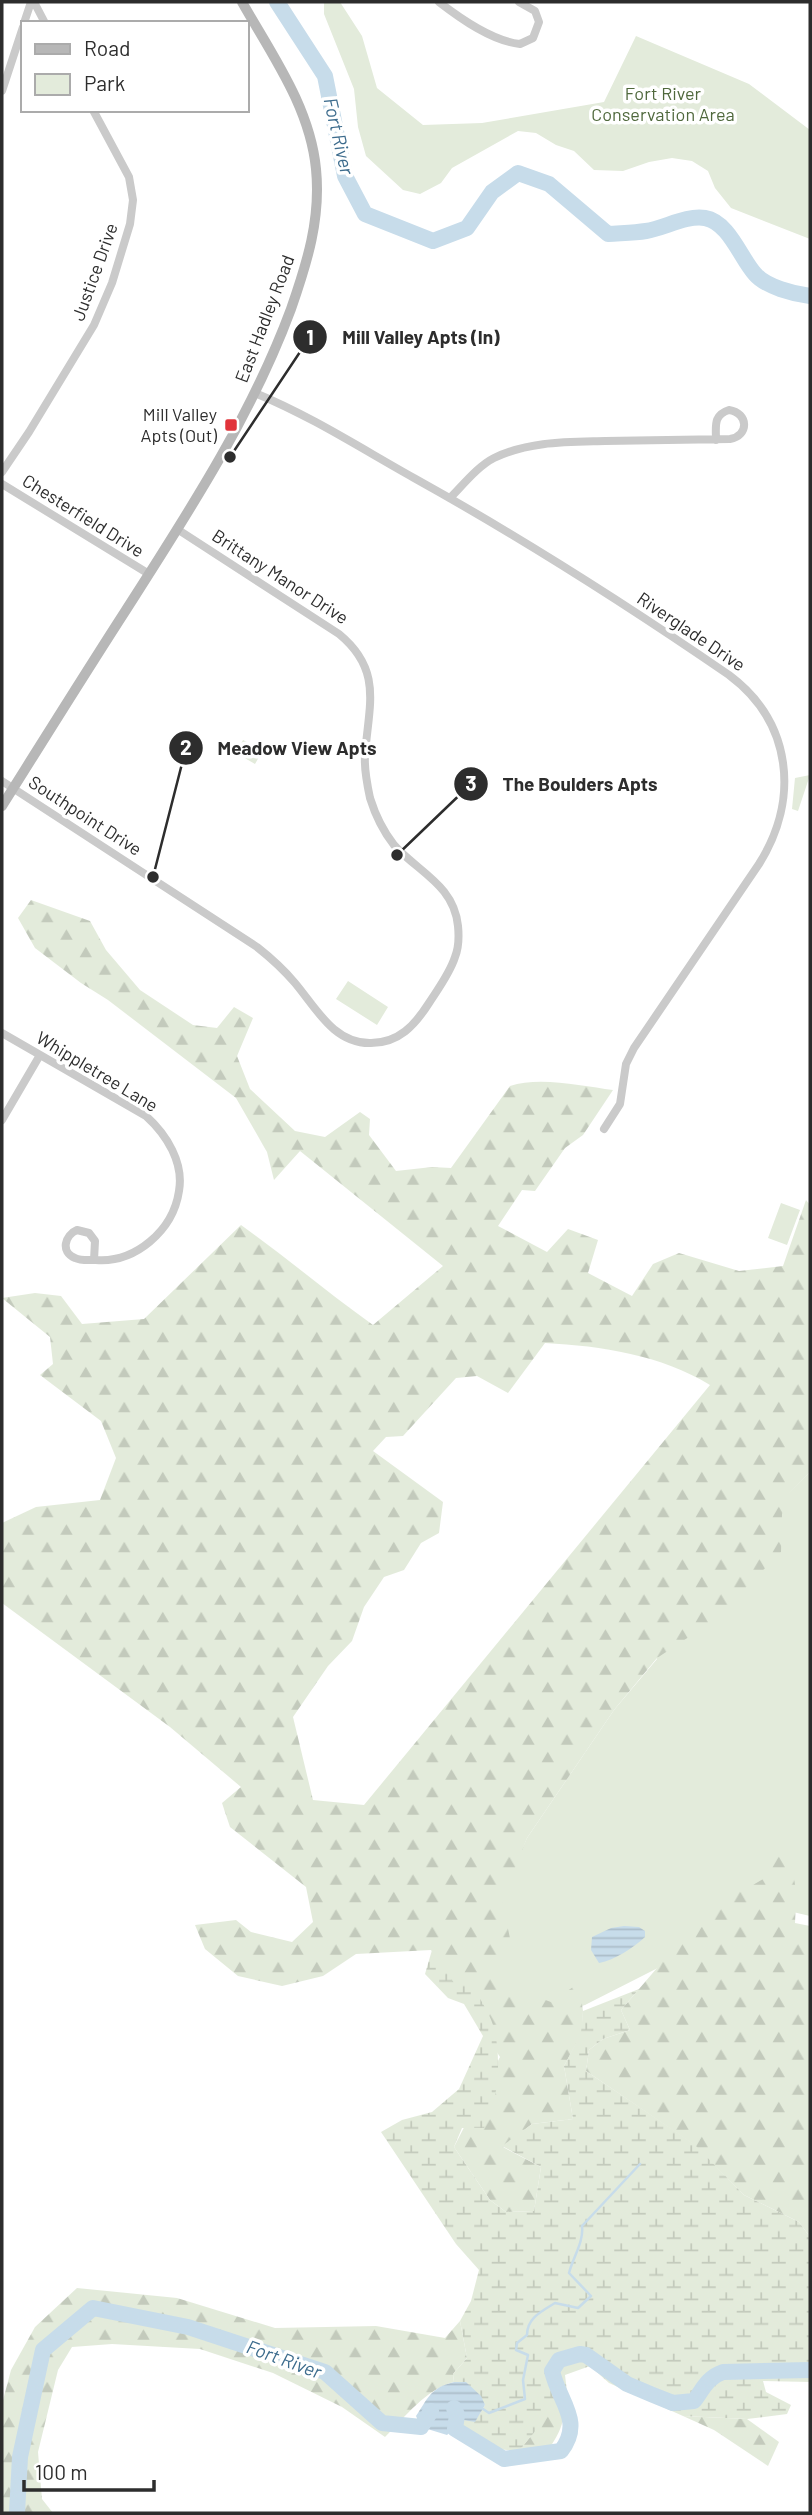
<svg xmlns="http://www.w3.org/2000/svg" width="812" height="2515" font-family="Barlow,sans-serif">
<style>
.green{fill:#e3ebdb}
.forest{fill:url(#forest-firs);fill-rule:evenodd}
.wetland{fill:url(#wetland-marsh)}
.water{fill:url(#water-rules)}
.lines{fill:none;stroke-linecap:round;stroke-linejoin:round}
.stream{stroke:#c7dcea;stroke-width:2.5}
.river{stroke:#c7dcea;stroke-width:16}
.street{stroke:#cacaca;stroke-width:8}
.secondary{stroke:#b7b7b7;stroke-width:10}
.poi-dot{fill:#e1333a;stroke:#fff;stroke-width:2.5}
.labels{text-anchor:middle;stroke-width:7;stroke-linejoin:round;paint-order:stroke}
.park-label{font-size:18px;fill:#4f683c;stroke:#fff}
.street-label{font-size:18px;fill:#2d2d2d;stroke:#fff}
.poi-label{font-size:18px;fill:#2d2d2d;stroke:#fff;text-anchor:end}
.water-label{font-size:19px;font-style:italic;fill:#3d6c8d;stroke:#fff}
.leader{fill:none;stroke:#2d2d2d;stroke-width:2.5}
.callout-dot{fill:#2d2d2d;stroke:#fff;stroke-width:2.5}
.mark-label{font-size:21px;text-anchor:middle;font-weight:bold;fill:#fff}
.callout-label{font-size:19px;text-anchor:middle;font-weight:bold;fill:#2d2d2d;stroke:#fff;stroke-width:7;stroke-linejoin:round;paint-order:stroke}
</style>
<defs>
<pattern id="forest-firs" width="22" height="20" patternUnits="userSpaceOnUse" patternTransform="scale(1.75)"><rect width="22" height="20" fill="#e3ebdb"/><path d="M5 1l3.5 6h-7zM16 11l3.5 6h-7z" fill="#c3cabc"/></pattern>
<pattern id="wetland-marsh" width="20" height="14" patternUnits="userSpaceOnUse" patternTransform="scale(1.75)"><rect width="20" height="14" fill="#e3ebdb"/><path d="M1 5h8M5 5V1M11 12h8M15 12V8" fill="none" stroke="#c3cabc"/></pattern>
<pattern id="water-rules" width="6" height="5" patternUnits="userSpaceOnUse" patternTransform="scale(1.75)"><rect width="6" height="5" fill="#c7dcea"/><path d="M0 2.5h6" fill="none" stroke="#abbdc9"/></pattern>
</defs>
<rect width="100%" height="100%" fill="#fff"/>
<path class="green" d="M324,2H340L362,36L377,88L423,125L482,123L604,102L636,36L749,84L810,130V239L731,208L715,188L708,171L692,161L672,158L649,162L623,171L594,170L574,151L556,145L536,133L518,131L452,168L441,183L420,194L403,190L366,156L358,127L354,89L324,14Z
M243,740L263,750L255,764L236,753Z
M810,775L798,811L792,809L795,778Z
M348,981L388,1007L377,1025L336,999Z
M781,1203L800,1210L787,1245L768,1238Z
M810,1472V1916L776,1908L585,2005L543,2018L472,1962L527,1838L614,1710L657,1659L644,1634Z"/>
<path class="forest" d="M31,900L90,921L106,950L140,990L193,1025L217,1028L234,1007L253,1018L237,1056L250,1089L295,1131L325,1137L360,1112L370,1119L369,1135L396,1171L432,1167L451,1168L510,1086C539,1076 583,1086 613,1090L583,1135L565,1148L535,1191L522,1190L498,1226L547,1252L568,1229L598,1240L588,1273L632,1296L653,1264L679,1253L739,1271L783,1266L806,1200L810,1205V1472L789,1493L782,1514L781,1552L713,1621L657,1658L614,1710L527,1838L502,1901L511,1943L498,1953L491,1975L520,1991L551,2002L579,1983L583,2011L582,2033L564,2066L573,2119L532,2124L503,2147L541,2167L534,2211L506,2212L490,2200L454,2147L500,2057L431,1950L356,1954L323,1976L282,1986L238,1976L205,1949L195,1925L236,1920L251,1932L292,1942L313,1922L306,1887L230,1827L222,1803L241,1787L170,1727L2,1603V1523L36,1507L100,1500L116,1458L101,1421L40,1375L53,1364L50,1337L2,1298L35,1293L61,1296L82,1324L144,1319L241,1225C286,1257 328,1293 373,1325L443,1266L300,1151L274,1180L267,1152L236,1098L108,1000L81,983L35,948L18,918ZM545,1343C602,1346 661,1355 710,1385L364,1805L313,1800L293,1717L328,1666L352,1641L364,1607L384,1577L404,1570L421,1543L439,1533L443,1502L373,1451L386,1437L403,1436L456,1378L477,1376L508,1393Z
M778,1841C797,1875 797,1884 795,1923L810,1926V2237L799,2222L744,2195L693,2144L586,2071L589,2050L603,2039L630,2030L621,2010L657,1968L679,1932L711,1925L729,1886L746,1889L770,1875Z
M77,2288L177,2298L275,2328L376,2326L445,2338L460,2321L467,2358L453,2374L454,2382C426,2389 405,2417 385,2437L342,2407L273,2373L200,2349L112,2344L72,2347L58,2370L38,2452L42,2499L53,2513H2V2404L11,2370L35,2327Z
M558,2401C570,2417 558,2435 549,2449L519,2451Z
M683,2416L747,2419L779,2442L768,2466L714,2430Z"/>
<path class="wetland" d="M432,1950L453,1982L473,1986C479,1998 489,2012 493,2025C502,2055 499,2101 484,2128H462L454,2147L490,2200L506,2212L534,2211L541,2167L502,2146L532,2124L573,2119L564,2066L581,2033L583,2011L639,1989L621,2010L630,2030L603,2039L589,2050L586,2071L694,2144L744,2195L799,2222L810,2237V2382L763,2381L766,2392L791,2405L787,2414L747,2419L683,2416L609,2383L590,2366L565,2375L567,2392L519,2451L496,2449L455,2429L463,2420L475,2421L485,2405L467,2383L454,2382L453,2374L467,2358L460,2321L471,2301L479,2270L456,2244L381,2132L402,2120L432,2112L459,2089L483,2036L464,2004L448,1998L425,1974Z"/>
<path class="water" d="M624,1926L639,1927L645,1931V1937C633,1948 615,1960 599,1963L591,1950L592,1937L611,1928Z
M454,2382H466L481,2396L485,2405L475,2422L463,2420L447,2435L421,2427L416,2416C428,2398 430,2388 454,2382Z"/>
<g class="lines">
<path class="stream" d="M483,2409L489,2413L525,2399L523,2380L528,2355L516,2350L517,2343L527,2335C527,2318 542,2311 555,2303L578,2308L591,2296L569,2273C573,2257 584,2242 582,2226L640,2164"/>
<path class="river" d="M277,2L325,76L345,176L365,214L433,241L467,228L492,192L518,173L549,184L608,234C621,233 634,233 646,231C665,228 686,215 705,218C729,222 741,259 755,274C766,287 794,294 810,296
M454,2408L457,2415L455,2429L504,2459L561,2451C584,2421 559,2402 552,2371L559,2360L580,2354L586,2355L627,2384L653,2395L673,2403L694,2401C703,2389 708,2377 723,2372L810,2370
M17,2513L20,2457L43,2350L93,2308L188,2327L325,2372L382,2423L421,2427L431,2411"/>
<path class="street" d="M34,2L45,23
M439,2C461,19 492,41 520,44L533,38L539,22L535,11L519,2
M24,23L31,2
M2,91L23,27
M255,393C311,416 362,449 414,478C522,538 627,605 729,675C792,722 800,799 759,864L634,1048L626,1064L620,1104L604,1129
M2,472L29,432L94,325L112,283L130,224L133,200L129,177L93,110
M2,484L149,574
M450,498C463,485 478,466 494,458C529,441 568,442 605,441C647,440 688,440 730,439C749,436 749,413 729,410C713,415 716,426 716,440
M2,781L257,947C271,958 284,970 295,983C316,1008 334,1044 371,1043C399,1043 415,1025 429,1003C438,989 450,973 455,957C459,947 459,936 458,926C454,885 418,872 394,845C383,831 375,814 370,798C367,784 364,770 365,756C368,707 384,671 339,634L177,529
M2,1033L146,1116C167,1135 184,1163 179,1191C173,1231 135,1263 96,1260C89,1260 81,1261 75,1258C60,1252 65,1235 77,1230L89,1233L95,1241L94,1260
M2,1120L40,1055"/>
<path class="secondary" d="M2,806C43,741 84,675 126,610C188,513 251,417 291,309C307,263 321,219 316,169C310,107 272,55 242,2"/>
</g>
<rect class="poi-dot" x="224" y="418" width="14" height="14" rx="3.5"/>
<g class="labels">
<g class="park-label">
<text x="663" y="100">Fort River<tspan x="663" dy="21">Conservation Area</tspan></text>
</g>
<g class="street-label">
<text transform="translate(95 272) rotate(-70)" y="6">Justice Drive</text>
<text transform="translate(265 319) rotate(-69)" y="6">East Hadley Road</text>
<text transform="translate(83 516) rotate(32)" y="6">Chesterfield Drive</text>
<text transform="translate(280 577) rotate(33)" y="6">Brittany Manor Drive</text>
<text transform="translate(691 632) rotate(34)" y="6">Riverglade Drive</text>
<text transform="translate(85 816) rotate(33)" y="6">Southpoint Drive</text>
<text transform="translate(97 1072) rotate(31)" y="6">Whippletree Lane</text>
</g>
<g class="poi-label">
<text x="217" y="421">Mill Valley<tspan x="217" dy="21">Apts (Out)</tspan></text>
</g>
<g class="water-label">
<text transform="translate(339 136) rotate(77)" y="7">Fort River</text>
<text transform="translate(284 2359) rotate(20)" y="7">Fort River</text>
</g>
</g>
<path class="leader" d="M230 457L310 337M153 877L186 748M397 855L471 784"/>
<g class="callout-dot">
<circle cx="230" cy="457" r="7"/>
<circle cx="153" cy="877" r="7"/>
<circle cx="397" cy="855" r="7"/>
<circle cx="310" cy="337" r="18"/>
<circle cx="186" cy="748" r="18"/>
<circle cx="471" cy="784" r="18"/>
</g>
<g class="mark-label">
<text x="310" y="345">1</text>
<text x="186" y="755">2</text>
<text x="471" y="791">3</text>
</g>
<g class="callout-label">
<text x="421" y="344">Mill Valley Apts (In)</text>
<text x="297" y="755">Meadow View Apts</text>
<text x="580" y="791">The Boulders Apts</text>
</g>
<rect width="812" height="2515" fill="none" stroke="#2d2d2d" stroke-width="7"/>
<rect x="21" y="21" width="228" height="91" fill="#ffffff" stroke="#ababab" stroke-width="2"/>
<rect x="35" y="44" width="35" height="10" fill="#b7b7b7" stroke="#ababab" stroke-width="2"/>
<text x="84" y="56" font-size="21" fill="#2d2d2d">Road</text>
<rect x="35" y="74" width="35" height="21" fill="#e3ebdb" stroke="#ababab" stroke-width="2"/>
<text x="84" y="91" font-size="21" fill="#2d2d2d">Park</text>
<path d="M24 2480v10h130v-10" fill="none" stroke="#2d2d2d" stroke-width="3.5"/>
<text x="35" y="2480" font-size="21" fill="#2d2d2d" stroke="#ffffff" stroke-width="5" paint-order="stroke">100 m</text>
</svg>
